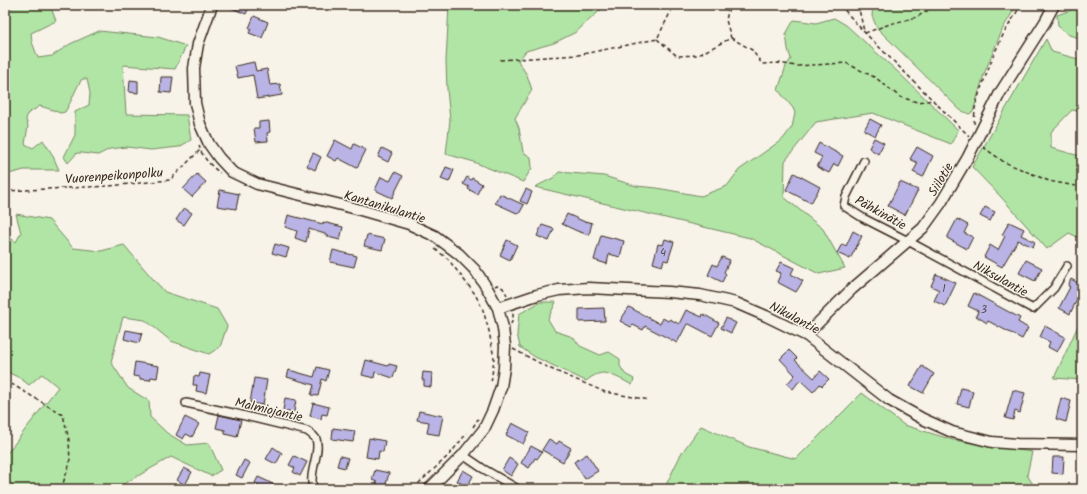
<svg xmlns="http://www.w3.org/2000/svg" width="1087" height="494" font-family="Kalam,sans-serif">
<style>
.green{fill:#b1e5a6;stroke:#768862}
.building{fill:#b9b4e5;stroke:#3b2a1e}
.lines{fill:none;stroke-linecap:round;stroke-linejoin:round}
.street-casing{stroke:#3b2a1e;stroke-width:10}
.secondary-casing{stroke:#3b2a1e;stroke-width:13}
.path{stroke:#3b2a1e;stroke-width:1.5;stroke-dasharray:4 3;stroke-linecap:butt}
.street{stroke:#f7f3e8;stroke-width:7}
.secondary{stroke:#f7f3e8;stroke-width:10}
.labels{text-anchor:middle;stroke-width:3;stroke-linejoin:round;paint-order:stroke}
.number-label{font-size:11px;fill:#5a4c50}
.street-label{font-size:13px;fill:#3b2a1e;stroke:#f7f3e8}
</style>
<rect width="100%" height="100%" fill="#f7f3e8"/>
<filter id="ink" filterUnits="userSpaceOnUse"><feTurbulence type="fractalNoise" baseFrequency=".025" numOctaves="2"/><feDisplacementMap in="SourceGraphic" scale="8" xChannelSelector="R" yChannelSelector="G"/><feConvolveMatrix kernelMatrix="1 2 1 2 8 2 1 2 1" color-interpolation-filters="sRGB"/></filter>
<g filter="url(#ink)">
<path class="green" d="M5,5H50L56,21L31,33L32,42L38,58L52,56L70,44L99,31L158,37L186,46L175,69L123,65L126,114L187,115L191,140L179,147L151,150L127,147L110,149L98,155L82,153H77L68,163L64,157L75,135V112L89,105L90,93L87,79H82C75,89 72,101 65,112L60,113L53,110L40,106L27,114L26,120L28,126L25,144L33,148L43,140L52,154L59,170H24L5,175Z
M449,5H606L576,32L554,43L526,51L518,61L527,75L532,90L515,118L519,128L523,152L531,157L532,168L523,182L471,161L446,154L450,120L447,89L446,61Z
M873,5H1017L1003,28L984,74L973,112L969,114L960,110L877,28L872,16Z
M1074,9H1082V39L1069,35L1058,26L1057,15Z
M834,18L846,25L898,72L958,130L951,144L873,113L816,122L785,161L784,197L823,229L845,268L819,274L750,238L535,187L553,178L559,172L604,176L636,186L657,188L701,196L727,186L739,170L783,139L792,127L795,113L793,108L778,90L786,66L791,59L788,49L786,34L794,20L816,23Z
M1046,39L1052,52L1082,60V112L1072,110L1051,132V148L1076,155H1082V239L1069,233L1047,249L1001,197L972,167Z
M16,214L49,220L73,248L101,251L124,245L153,279L165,292L217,309L227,326L220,347L209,354L171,341L145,320L123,317L111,362L128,388L149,401L150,417L167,433L187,445L209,443L221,470L211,476L171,457L115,489H5V456L58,387L42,374L29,385L20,378L5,371V234L16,242L21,233Z
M540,302H556L548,319L555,331L573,337L580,346L600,355L609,352L620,359V366L625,374L634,379L632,385C625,381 612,374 604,373C597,373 591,377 586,381L535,357L520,347L517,334L519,314Z
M1082,317V380L1054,378Z
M862,393L904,425L953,440L1032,452L1027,475L1036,489H666L665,487L681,454L701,426L749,447L796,459Z"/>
<path class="building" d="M224,5H250L246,14Z
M254,16L268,22L262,38L249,33L251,29L249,28Z
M254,62L256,71L267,69L270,85L280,84L282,95L257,99L253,75L238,78L235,66Z
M161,77H173L171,93L160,92Z
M130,80L138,81V93L129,92Z
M870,119L881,125L875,136L864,130Z
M269,121L270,132L267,133L268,141L256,142L254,128H259V122Z
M874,138L884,143L878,154L869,148Z
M335,140L352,149L354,144L366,150L357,168L338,158L336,161L327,156Z
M819,143L843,156L838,166L834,164L829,173L817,167L822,157L814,153Z
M917,147L933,156L923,177L913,172L918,163L910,159Z
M382,148L392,153L388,162L378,157Z
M313,153L321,157L315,170L307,166Z
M446,167L454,170L449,182L441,179Z
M395,172L403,176L392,198L375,190L381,177L390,181Z
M794,173L820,187L811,203L786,190Z
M197,174L206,182L192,197L183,189Z
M467,177L471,180L472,178L482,184L477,194L468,189L469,187L463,184Z
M900,182L918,190L905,215L888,206Z
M526,189L532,192L527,204L520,201Z
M220,190L239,194L236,209L217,206Z
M500,194L524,205L519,214L495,203Z
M985,207L995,212L990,221L980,216Z
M184,208L192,213L184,225L176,220Z
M567,214L585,222L586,221L592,223L589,235L577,231L562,224Z
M288,215L323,224V222L343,227L340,240L328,237V235L309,229L306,242L295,238L297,231L285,227Z
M957,219L968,225L964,233L973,237L967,249L947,238Z
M1009,222L1024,229L1021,235L1035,242L1033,247L1018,240L1002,267L984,257L990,245L998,250L1005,236L1002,235Z
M542,225L554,229L549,241L537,236Z
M853,231L862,236L850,259L837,253L842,244L846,246Z
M367,235L385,239L382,250L364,246Z
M601,235L624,241L620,257L609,254L607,264L594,260Z
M665,239L674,242L668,261L664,260L662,266L653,263L658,244L663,245Z
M507,240L517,245L510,260L500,255Z
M275,244L289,248L286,257L272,253Z
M333,250L357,256L354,267L330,262Z
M722,257L730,260L724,272L726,274L722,282L708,275L713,264L717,266Z
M1026,260L1042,268L1035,281L1019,273Z
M781,262L794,268L791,274L803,281L796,292L777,282L781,273L776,271Z
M936,274L956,283L945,306L934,301L939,290L931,286Z
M1071,279L1082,285V289L1070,314L1059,308L1070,287L1068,286Z
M974,293L1020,318L1018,322L1028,328L1022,339L988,321L987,323L976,316L978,311L968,306Z
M629,307L660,324L663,318L668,321L670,319L679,324L686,310L702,317L703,314L719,323L712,336L689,324H687L677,343L645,326L643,330L633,325L631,327L620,321Z
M604,308L605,321L579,322V309Z
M726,318L736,323L731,333L721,328Z
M1045,326L1065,337L1057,352L1048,347L1050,342L1040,337Z
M126,330L142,333L139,343L124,339Z
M789,350L797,358L795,360L814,378L820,371L829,379L822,386L820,384L813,392L800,380L793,389L787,384L795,375L780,359Z
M366,360L388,366L389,364L397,366L393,378L375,372L374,378L362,375Z
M135,362L159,366L157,378L151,377L150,380L140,379V377L133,376Z
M922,366L934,374L923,393L910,386Z
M317,367L329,370L326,381L322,379L318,396L311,395L314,385L287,377L289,370L314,377Z
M423,372L432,373L431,387L424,386V380H422Z
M200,373L210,375L206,393L196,391L197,385H193L194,376L199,377Z
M254,378L267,380L263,405L250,403Z
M961,388L973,391L969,407L957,404Z
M1013,390L1025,393L1020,413L1015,411L1013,420L1005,418Z
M285,398L296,400L294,412L283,410Z
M1061,398L1071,401L1066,422L1056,419Z
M313,403L329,407L327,415L322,414L321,419L310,416Z
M419,411L443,416L439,435L427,433L429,422L417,420Z
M219,415L241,420L237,437L225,434V430L216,428Z
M185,417L199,424L192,437L186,434L183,439L176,435Z
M512,423L529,432L523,444L506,435Z
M333,428L355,431L353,442L332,439Z
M369,438L385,441L383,452L379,451L378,459L366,457Z
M549,439L557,444L559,441L571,448L563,462L542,450Z
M531,446L542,452L537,459L535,458L529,468L521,463Z
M273,447L282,453L276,464L266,459Z
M587,454L598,471L585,479L574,462Z
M294,456L307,462L300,476L293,472L295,468L289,465Z
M340,456L348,458L345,468L337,466Z
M1053,457H1064L1063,474L1052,473Z
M509,458L518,464L511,476L502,470Z
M244,460L250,463L242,478L236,475Z
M184,468L192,472L185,485L177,480Z
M375,470L389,473L385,488L376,485L377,482L372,480Z
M463,470L473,476L467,487L457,481Z
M258,477L267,481L281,489H266L255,483Z"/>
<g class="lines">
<defs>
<path id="street" d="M864,161L846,197L844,206L863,218L908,241L1033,309L1054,288L1067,266
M186,403L233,413L307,431C310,433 314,436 316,439C321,453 308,472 313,489
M463,455L482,468L518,489"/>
<path id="secondary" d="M212,5L198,44L194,68L195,103L200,124L209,144L219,158L232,172L257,184L357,209L409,224L435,236L459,254L475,270L487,288L498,308L503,328L505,346L504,368L501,387L493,410L484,429L463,455L429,489
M498,308L537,295L559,290L589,288L669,292L700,295L736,303L766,316L807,336L889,400L923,419L952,432L992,442L1017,444L1082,445
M807,336L811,330L852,289L923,228L941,203L968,157L1000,93L1045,22L1054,5"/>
</defs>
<use href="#street" class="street-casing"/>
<use href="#secondary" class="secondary-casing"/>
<path class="path" d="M840,5L865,33L969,136
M858,5L864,31
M865,33L890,24L917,17L937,5
M731,38L752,50L762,64L779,63L796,66L846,63L876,78L900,97L917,102L934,100
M657,39L677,56L698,55L731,38L726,20L729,7L738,5
M500,60L578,55L657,39L674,5
M974,124L975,108L980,91L994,54L1004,33L1021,5
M199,145C201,156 211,166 220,173
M983,147L1004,162L1049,181L1082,187
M5,191L109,186L170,180L200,150
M435,249L448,259L475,294L483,310L489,331L494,358L491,384
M495,286L497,285L503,288L507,295
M511,324L513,319V312
M513,349L551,369L605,392L649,400
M5,380L63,415L69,440L70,463L61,489
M473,427L478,419
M414,489L419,483L449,455L467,433"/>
<use href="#street" class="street"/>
<use href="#secondary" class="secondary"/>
</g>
</g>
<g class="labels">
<g class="number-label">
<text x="663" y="256">4</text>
<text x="944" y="292">1</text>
<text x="984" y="313">3</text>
</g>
<g class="street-label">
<text transform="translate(114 175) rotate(-4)" y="5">Vuorenpeikonpolku</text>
<text transform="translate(940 179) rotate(-59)" y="5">Siilotie</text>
<text transform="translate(385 206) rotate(17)" y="5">Kantanikulantie</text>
<text transform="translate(881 212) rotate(29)" y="5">Pähkinätie</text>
<text transform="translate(1001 278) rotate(29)" y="5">Niksulantie</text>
<text transform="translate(795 317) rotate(28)" y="5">Nikulantie</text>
<text transform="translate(269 409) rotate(13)" y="5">Malmiojantie</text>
</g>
</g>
<rect width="1087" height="494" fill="none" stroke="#f7f3e8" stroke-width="20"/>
<rect x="10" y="10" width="1067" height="474" fill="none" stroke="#3b2a1e" stroke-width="1.5" filter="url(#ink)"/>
</svg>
